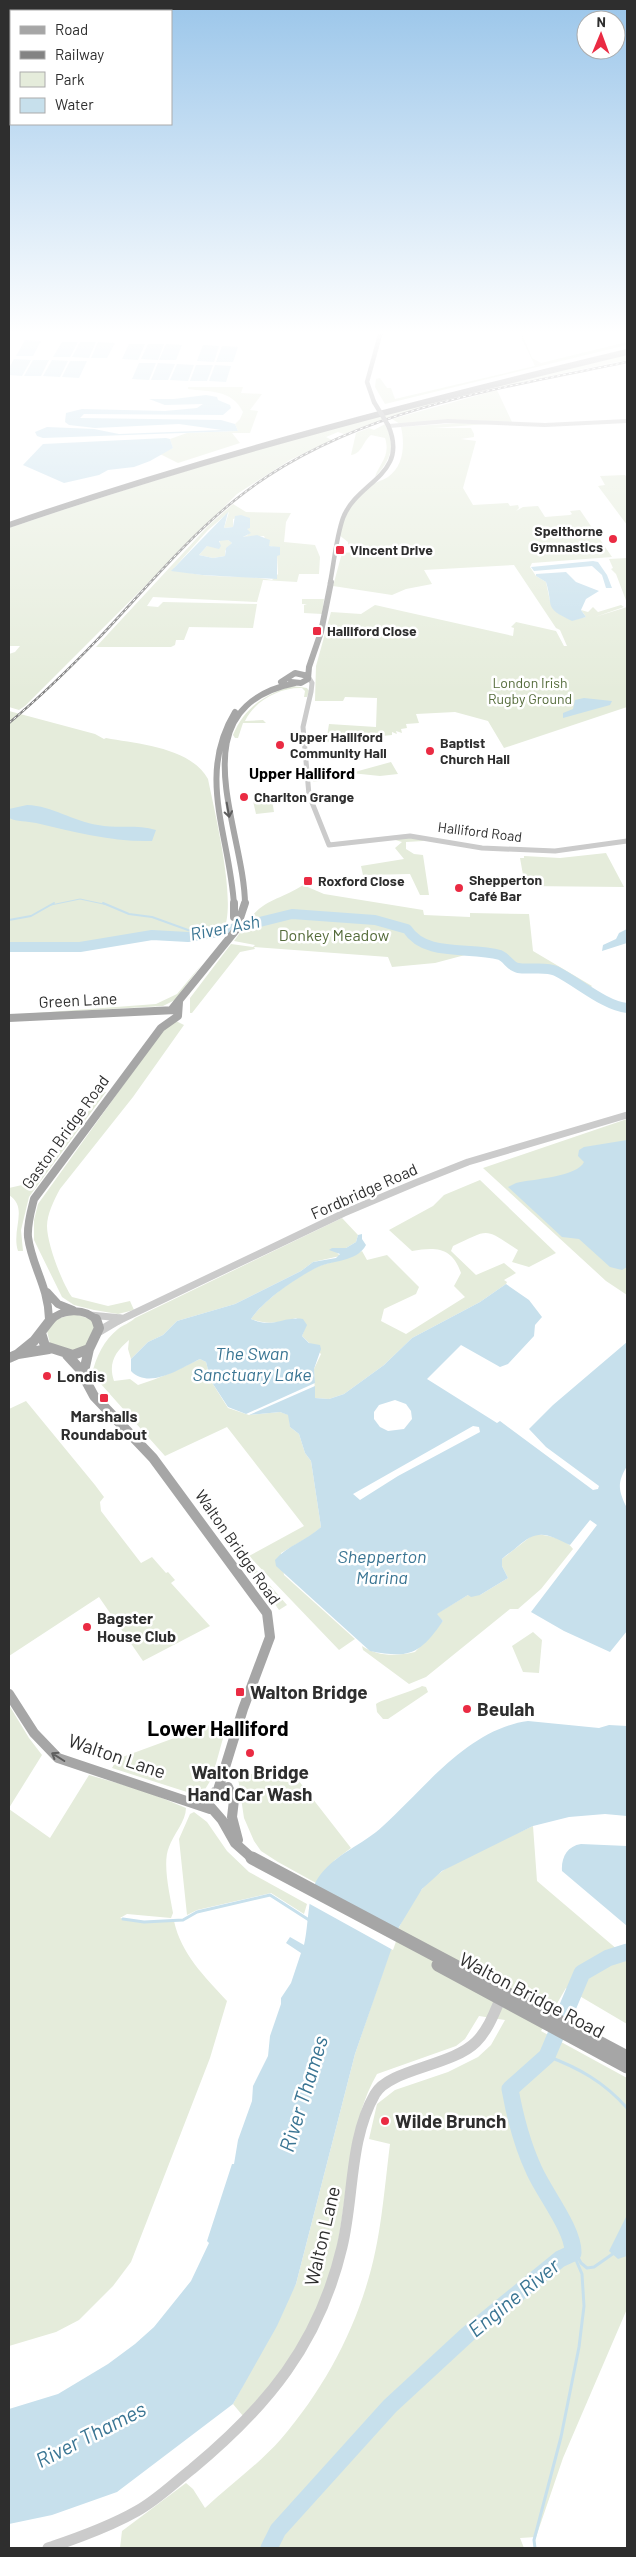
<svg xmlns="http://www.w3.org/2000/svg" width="636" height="2557" font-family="Barlow,sans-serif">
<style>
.green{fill:#e5ecdb;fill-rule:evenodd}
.water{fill:#c7e0ec;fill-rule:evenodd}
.pier{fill:#fff;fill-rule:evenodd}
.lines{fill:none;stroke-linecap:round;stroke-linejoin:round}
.stream-far2{stroke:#c7e0ec;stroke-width:1}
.stream-far1{stroke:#c7e0ec;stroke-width:2}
.stream{stroke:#c7e0ec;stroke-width:3}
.river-far1{stroke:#c7e0ec;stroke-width:10}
.river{stroke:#c7e0ec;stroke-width:17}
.minor-far4{stroke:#cbcbcb;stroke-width:4}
.minor-far3{stroke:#cbcbcb;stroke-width:5}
.minor-far2{stroke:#cbcbcb;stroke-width:7}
.minor-far1{stroke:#cbcbcb;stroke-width:9}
.minor{stroke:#cbcbcb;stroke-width:11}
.major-far4{stroke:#a6a6a6;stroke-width:4.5}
.major-far3{stroke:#a6a6a6;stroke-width:6}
.major-far2{stroke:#a6a6a6;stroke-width:8}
.major-far1{stroke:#a6a6a6;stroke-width:10}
.major{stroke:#a6a6a6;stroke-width:13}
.highway{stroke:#959595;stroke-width:6}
.rail-casing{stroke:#838383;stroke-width:2.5}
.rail{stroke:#fff;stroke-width:1;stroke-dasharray:3;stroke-linecap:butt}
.major-bridge{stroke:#a6a6a6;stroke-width:4.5}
.oneway{stroke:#5e5e5e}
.poi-dot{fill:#ea2b43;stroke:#fff;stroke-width:2}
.labels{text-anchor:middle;stroke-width:5;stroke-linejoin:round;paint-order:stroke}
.far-poi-label{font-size:14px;font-weight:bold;fill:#2e2e2e;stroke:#fff;text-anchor:start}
.far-park-label{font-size:14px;fill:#546b3a;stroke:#fff}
.far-street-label{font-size:14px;fill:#2e2e2e;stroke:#fff}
.far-quarter-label{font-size:16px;font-weight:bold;fill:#000;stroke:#fff}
.park-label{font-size:16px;fill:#546b3a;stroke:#fff}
.street-label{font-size:16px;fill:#2e2e2e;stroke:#fff}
.poi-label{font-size:16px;font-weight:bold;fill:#2e2e2e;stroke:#fff;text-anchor:start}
.water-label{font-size:18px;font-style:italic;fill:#3a7593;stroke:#fff}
.near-poi-label{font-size:19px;font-weight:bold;fill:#2e2e2e;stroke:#fff;text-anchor:start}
.near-street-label{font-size:19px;fill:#2e2e2e;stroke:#fff}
.near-neighbourhood-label{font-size:21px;font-weight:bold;fill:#000;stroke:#fff}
.near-water-label{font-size:21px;font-style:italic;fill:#3a7593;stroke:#fff}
</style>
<rect width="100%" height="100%" fill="#fff"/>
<path class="green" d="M520,335L523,336L532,358L541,363L627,342V345L385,404L375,387L376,379L380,378L387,388H391L395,399L535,366Z
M627,355V360C531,380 435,398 344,434L338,432L326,437L332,440L290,460L237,494L25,706L19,710L9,707V654L15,652L20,646H9V528C212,459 418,401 627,355Z
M188,387H243L241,393L262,394L250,410L258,411L250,433H232L240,443L178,463L160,454L173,448L170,439L187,433L238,431L235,424L240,419L243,412C232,389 209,392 188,389Z
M497,390L512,422L460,420L400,424L392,419Z
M459,423L488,424L433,428H471L474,434V437L461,439L476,441L463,488L473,505L508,503L510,506L518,505L519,508L516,511L523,507L538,506L545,517L570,515L572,514L570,511L580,510L612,557L532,563L530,567L536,576L546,582L550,601L571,620L586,617L581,610L588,612L593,607L598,612L621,605L624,607L595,617L627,607V707L504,748L488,721L455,712L416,714L419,723L406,724L407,728L401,729L402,733L396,731L397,734L392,732V735L326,742L329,724L376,727L377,698L345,697L343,701H315L316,666L331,612L361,614L375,605L513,636L514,628L511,627L516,622L556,631L564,646H567L560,630L556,628L514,565L424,570L432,584L406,589L392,595L333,586L342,553L356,552L357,547H348V542L339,535C344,514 353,500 370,486C375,482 382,481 388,477C404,466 405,444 401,427Z
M385,424C397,445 390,461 375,477C379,464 391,456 385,438L371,435C363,441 362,454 351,455L356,433L369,428L374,430Z
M625,475L627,478V525L598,486L605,485L600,476Z
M233,504L246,512L291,513L286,522L284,542L315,545L320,557L319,574H299L297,582L263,580L257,602L153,597L147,606L158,607L163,602L257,604L253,628L189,627L184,640H176L175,645L171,647H96L209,525ZM229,512L224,528L233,527V519L243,516L250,520L247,529L248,535L243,537L264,536L268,546H272L277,556L278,574L272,580C239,573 205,581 174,568L208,530Z
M228,540L232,543L225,551V556L213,558L199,555L207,546L219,544L220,540Z
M627,558V603L616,574L611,569L613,568L609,559Z
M302,599H324L322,614L304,613V605L307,604H302Z
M292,686L307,688L309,691L307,697H304L305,691L302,688C280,687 254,701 245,721L263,720L266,723H243L238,738H235L233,735C245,707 264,695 292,686Z
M9,711L95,734L104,739L106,738C138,744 190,747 208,779C214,809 238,906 223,931L188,937L152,935L80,947H9Z
M391,762L398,774L380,776L351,773Z
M320,770L340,773L345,777L313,782L312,772Z
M272,800L274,812L256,814L253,801Z
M407,838L425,839L423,841L406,842V849L414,854L423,855L429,895H420L410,874L363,875L361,866L404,859L395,848L402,842L392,839Z
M606,853L624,887L525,886L520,858H524V856L560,858Z
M303,885L324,894L423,910L424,915L470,917V913L529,914L533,951L592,986L588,990L554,970L516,968L502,956L480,951L435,963L392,967L388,957L254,947L255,949L240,952L192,1013H190V998L231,944L253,947L255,945L234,941L244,927L301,916L373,922L406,930L412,939L430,948L433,946L414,937L409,928L364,918L301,914L290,913L247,923C262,899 281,900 303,885Z
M202,964L175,1000L163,1006L9,1015L156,1004L177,994Z
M176,1021L184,1025L133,1097L60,1189C54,1200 47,1214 47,1226C47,1244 62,1283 72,1297L108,1306L130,1301L134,1310L118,1314L94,1310L74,1305L62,1297L34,1240V1220L38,1204L165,1027Z
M103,1092H106L29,1197L21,1230L23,1251H18C11,1229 29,1208 9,1195V1188L35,1182Z
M627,1119V1295L606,1281L483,1168Z
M480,1180L556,1253L529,1267L512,1262L518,1250C483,1227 490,1229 453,1246L451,1251L476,1275L504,1263L516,1273L504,1280L507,1282L506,1284L480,1302L412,1338L384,1365L344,1394L329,1399L315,1398L314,1369L321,1354L302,1336L306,1325L296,1318C280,1323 267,1325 251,1319C263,1301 300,1273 322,1265C336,1261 349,1258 362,1251L367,1260L387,1255L419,1287L416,1294L384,1309L381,1321L406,1334L465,1297L454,1286L461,1273C452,1247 436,1247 412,1251L389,1230L433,1206L444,1195Z
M342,1218L358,1235L356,1242L346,1248H333L340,1256L313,1262L301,1271L235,1304L177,1321L163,1335L148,1342L131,1359L128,1349L129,1340C115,1352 108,1363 114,1381L130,1379L138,1385C160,1378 180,1369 200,1359L206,1362L211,1381L228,1408L249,1415L280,1412L289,1415L290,1427L299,1434L305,1453L311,1461L321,1527L312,1535L281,1553L284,1575L355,1639L339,1650L249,1556L304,1526L227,1427L165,1456L92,1374C96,1357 104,1340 118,1329C123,1325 130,1323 135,1318Z
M74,1314L91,1319L96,1324L89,1344L77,1352L50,1344L47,1331L57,1319Z
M26,1401L95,1485L104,1497L100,1502L101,1511L141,1563L152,1557L166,1573L168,1572L175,1580L171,1583L210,1626L143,1661L99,1597L9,1656V1409Z
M534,1534C546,1535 566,1538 573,1549L541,1589L518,1609H510L426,1677L409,1684L363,1650L362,1646C378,1657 397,1656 415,1652L443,1621L436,1614L468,1595H480L508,1578L502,1566V1559Z
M248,1565L254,1567L287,1605L279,1610Z
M533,1632L542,1640L539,1673L523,1672L512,1646Z
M422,1686L426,1687L428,1692L388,1719H383L377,1712L376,1704C381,1700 411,1692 422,1686Z
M9,1705L29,1738L42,1755L9,1808Z
M218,1722L226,1725L225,1731L212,1778L204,1791L190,1793L112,1768L117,1759Z
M237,1771L288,1782L295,1776L351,1848L335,1860L316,1883L278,1862L261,1851L254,1841L244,1818Z
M89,1775L145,1791L186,1808C186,1821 173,1835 169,1847C162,1863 170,1895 173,1913L171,1918L127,1914L120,1918L144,1922L174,1921C181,1954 205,1977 227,2001L210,2058L131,2262L113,2286L79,2320L56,2332L9,2346V1809L50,1838Z
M194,1812L207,1822L227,1851L249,1872L307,1904L304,1914L271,1893L197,1910L187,1915L179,1839L190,1814Z
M533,1826L537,1881L618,1950L627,1943V2024L566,1988L541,2031L627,2078V2309L563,2458L536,2537L520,2538L524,2548H120L122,2531L186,2483L193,2489L205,2508C230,2485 259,2464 281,2439C319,2395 349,2342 366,2287C381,2241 384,2191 390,2144L369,2139L377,2104L395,2090L448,2072L478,2057L491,2045L505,2020L479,2016L465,2039L456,2046L377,2074C350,2120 348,2189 338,2242C333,2270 317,2314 303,2338C288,2366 264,2392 243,2416L233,2404L296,2284L355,2054L393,1942C400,1924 410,1902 423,1888C448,1860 499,1842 533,1826Z"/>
<path class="water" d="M25,340L41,341L33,356H16Z
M62,342H78L70,357H53Z
M80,342H96L89,358L72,357Z
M98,342L115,343L107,358H91Z
M129,344H145L138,360L122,359Z
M148,344H164L158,360L141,359Z
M166,344L182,345L176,360H159Z
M203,345L219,346L214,362L197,361Z
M222,346L238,347L233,362H216Z
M14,359L31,360L22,376L9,375V368Z
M33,360H49L41,376H24Z
M52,360L68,361L60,377L43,376Z
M70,361H87L79,378L62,377Z
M139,363H156L149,380L132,379Z
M158,363L175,364L168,380H151Z
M177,364L194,365L188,381L170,380Z
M196,365H213L207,381H190Z
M215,365L231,366L226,382L209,381Z
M206,395L217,397L218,400L230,405L231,408L223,415L84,414L80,418L221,420L235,424L238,431L43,438L37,436L35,432L47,427L94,429L119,434L222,430L179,424L95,428L69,425L65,422L66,413L82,409L165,411L197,408L203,404L165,405L149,399H174Z
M166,438L170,439L173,448L150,461L134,467L108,470L99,475L64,483L23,465L43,444Z
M228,512L224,528L233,527L235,516L241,515L250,518V528L247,529L251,533L243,537L257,535L270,540L269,546L280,547V555L277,556V579L202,575L171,571ZM228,540L232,543L226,548L225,556L213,558L199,555L207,546L219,549L221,546L219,541Z
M593,561L598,562L607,575L612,588H606L602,575L592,566L534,571L531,567Z
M566,572L576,582L599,591L586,599L581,610L586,617L572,621C543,607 554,608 546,582L536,576V574Z
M584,698L612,701L610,705L563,718V713L573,709L575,700Z
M27,805C53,806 72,821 98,825C118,829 137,824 156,830L152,841C111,842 75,832 36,823C27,821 17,822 9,818V809Z
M627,929V943L602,951L603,945L616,939L619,933Z
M627,1140V1267L622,1270L610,1267L579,1239L562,1237L508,1187L516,1183C532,1179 577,1177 584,1162L578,1156L579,1150L584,1147Z
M362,1234V1239L366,1245C357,1262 333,1260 318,1267C296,1278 265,1299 251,1319C273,1329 283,1316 303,1319L307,1325L302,1336L309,1343L320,1345L321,1349L314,1369L315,1383L246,1414L228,1407L211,1381L206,1362L200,1359C181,1368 149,1390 131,1371V1359L148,1342L163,1335L177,1321L235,1304L301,1271L313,1262L336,1258L340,1254L329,1250L332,1248H346L356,1242L358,1235Z
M506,1284L529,1300L542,1317L535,1325L534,1336L508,1364L500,1367L461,1345L427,1379L497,1423L500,1421L593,1490L598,1489L599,1486L546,1447L529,1429L553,1405L627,1342V1466C617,1483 618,1490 627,1508V1631L610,1652L564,1631L531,1612L597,1525L590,1520L570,1545C547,1534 538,1528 517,1547C513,1551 507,1554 502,1559V1566L508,1578L480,1595L471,1597L468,1595L437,1614L443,1621C420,1654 410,1659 370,1651L276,1566L275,1560C287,1546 307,1540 321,1527L311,1461L305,1453L299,1434L290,1427L288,1415L280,1412L249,1415L315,1386V1398L329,1399L344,1394L384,1365L412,1338L480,1302ZM386,1404H398L406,1411V1422L385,1428L377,1417ZM473,1426L479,1427L480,1432L398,1476L360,1500L353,1494Z
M528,1721L599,1728L609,1725L627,1726V1816L605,1814L569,1817L533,1826L442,1871L422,1889L399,1927L355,2054L296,2284L277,2326L233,2404L117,2492L52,2515L9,2524V2409L58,2394L108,2364L135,2344L154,2327L191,2281L209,2243L207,2241L232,2164H234L238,2140L252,2101L253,2086L268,2056L270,2036L281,2004V1998L291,1983L301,1953L286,1943L290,1937L304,1945C309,1925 307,1895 318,1878C334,1854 363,1845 383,1826C425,1788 468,1729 528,1721Z
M581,1844L627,1846V1926L562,1871C561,1858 567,1846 581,1844Z
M627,2215V2256L618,2259L609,2251Z"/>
<path class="pier" d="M395,1400L406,1404L411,1411L412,1419L404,1429L388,1431L380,1427L374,1419V1412L379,1405ZM387,1407H397L404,1413L405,1420L403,1422L396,1421L393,1424L386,1426L380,1417Z
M312,1885L400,1930L393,1950L308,1903Z"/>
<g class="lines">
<path class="stream-far2" d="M51,905L80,899L108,905"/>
<path class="stream-far1" d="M103,903L129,914L152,917L188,930L219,932
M9,920L31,916L54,903"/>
<path class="stream" d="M123,1919L144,1922L183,1920L197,1912L270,1895L309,1920
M547,2056C579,2068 604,2082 627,2108
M573,2248L581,2263L587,2268L594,2267L614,2253
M535,2548L534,2540L561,2437L579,2347L584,2306L582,2274L573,2253"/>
<path class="river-far1" d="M9,947H80L152,935L188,937L219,932L292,914L375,920L407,929C426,958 470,946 500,955C507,958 511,967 518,968C530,970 546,966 556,971C578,982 605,1006 627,1008"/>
<path class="river" d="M269,2548L278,2530L390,2406L468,2334L560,2259L573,2253C574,2230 544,2193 534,2170C522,2144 515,2117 510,2089L547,2056L582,1973L608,1958L627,1952"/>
<path class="minor-far4" d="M389,426L448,421L545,425L627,421"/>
<path class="minor-far3" d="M309,678L312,683L311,692L303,727L309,795L329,845L410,836L482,848L555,851L627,841"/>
<path class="minor-far2" d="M90,1315L121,1318
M118,1321L344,1213L415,1183L468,1162L627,1115"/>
<path class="minor-far1" d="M98,1332L120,1319"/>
<path class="minor" d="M48,2548C78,2538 109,2527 137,2511C157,2500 174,2483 192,2469C267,2407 319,2344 342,2247C354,2198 349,2139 375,2094C389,2069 452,2066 476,2042C489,2029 495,2011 502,1995"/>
<path class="major-far4" d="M374,402L367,382L380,335
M330,583C334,563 336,538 343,518C357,481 410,475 388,425"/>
<path class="major-far3" d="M281,682L295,673L308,676
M291,682L301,683L308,679L309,667L321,632L331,582
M234,905C230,836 196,776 235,712
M245,905C245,829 175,708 295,683"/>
<path class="major-far2" d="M234,903V917
M172,1009L236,930L245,903
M9,1018L176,1010
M47,1292L58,1304L73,1310
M49,1319C48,1285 32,1267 28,1237C27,1224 31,1211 34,1199L161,1028L178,1016L179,1002
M50,1321C61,1309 85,1307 97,1321"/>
<path class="major-far1" d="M41,1333L45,1346L73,1355L89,1349L99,1328L96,1319
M18,1354L34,1341L51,1319
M67,1355L79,1368L94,1396L153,1458L267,1613L270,1637L243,1709L218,1790
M9,1358L18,1354L49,1349
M83,1376L89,1349
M9,1694L34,1733L58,1758L210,1809
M228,1787L234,1800L232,1817L238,1840
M229,1792H215L208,1804L222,1820L235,1843L253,1859"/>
<path class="major" d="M252,1858L627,2057
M438,1965L627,2067"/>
<path class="highway" d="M9,525C212,455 419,402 627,352"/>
<defs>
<path id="rail" d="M9,723C40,697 69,669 97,640C142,593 184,541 235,500C345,411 492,390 627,362"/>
</defs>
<use href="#rail" class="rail-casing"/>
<use href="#rail" class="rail"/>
<path class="major-bridge" d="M374,402L388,425"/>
</g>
<defs><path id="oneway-shaft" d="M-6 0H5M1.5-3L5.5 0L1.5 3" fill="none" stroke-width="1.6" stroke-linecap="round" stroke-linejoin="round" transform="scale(1.25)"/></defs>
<g class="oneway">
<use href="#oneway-shaft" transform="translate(228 810) rotate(80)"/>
<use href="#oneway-shaft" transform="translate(58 1757) rotate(-148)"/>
</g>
<linearGradient id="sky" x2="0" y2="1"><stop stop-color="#9bc6ea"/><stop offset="0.48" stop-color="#fff"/><stop offset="1" stop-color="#fff" stop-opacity="0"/></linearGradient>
<rect width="636" height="693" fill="url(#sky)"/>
<g class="poi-dot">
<circle cx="613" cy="539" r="5"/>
<rect x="335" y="545" width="10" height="10" rx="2.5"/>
<rect x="312" y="626" width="10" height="10" rx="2.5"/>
<circle cx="280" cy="745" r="5"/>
<circle cx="430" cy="751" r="5"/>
<circle cx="244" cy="797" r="5"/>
<rect x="303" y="876" width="10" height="10" rx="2.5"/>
<circle cx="459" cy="888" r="5"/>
<circle cx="47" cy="1376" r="5"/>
<rect x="99" y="1393" width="10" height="10" rx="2.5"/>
<circle cx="87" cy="1627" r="5"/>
<rect x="235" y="1687" width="10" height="10" rx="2.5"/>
<circle cx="467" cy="1709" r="5"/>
<circle cx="250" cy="1753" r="5"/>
<circle cx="385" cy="2121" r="5"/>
</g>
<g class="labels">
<g class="far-poi-label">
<text x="603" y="536" text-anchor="end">Spelthorne<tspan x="603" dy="16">Gymnastics</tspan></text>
<text x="350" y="555">Vincent Drive</text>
<text x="327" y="636">Halliford Close</text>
<text x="290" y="742">Upper Halliford<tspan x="290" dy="16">Community Hall</tspan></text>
<text x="440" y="748">Baptist<tspan x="440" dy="16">Church Hall</tspan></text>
<text x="254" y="802">Charlton Grange</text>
<text x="469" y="885">Shepperton<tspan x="469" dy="16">Café Bar</tspan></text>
<text x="318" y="886">Roxford Close</text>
</g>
<g class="far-park-label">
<text x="530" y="688">London Irish<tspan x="530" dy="16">Rugby Ground</tspan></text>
</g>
<g class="far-street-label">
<text transform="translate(480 832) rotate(7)" y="5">Halliford Road</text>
</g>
<g class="far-quarter-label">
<text x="302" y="779">Upper Halliford</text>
</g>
<g class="park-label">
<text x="334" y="941">Donkey Meadow</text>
</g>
<g class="street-label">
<text transform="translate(78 1000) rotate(-3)" y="6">Green Lane</text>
<text transform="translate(65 1132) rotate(-54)" y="6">Gaston Bridge Road</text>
<text transform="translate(364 1191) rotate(-24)" y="6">Fordbridge Road</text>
<text transform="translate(238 1547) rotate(55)" y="6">Walton Bridge Road</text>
</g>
<g class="poi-label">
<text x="57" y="1382">Londis</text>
<text x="104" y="1422" text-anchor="middle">Marshalls<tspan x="104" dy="18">Roundabout</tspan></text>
<text x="97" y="1624">Bagster<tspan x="97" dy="18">House Club</tspan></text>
</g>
<g class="water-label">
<text transform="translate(225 928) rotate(-11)" y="6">River Ash</text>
<text x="252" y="1360">The Swan<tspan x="252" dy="21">Sanctuary Lake</tspan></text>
<text x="382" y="1563">Shepperton<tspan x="382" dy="21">Marina</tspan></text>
</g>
<g class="near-poi-label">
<text x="250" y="1699">Walton Bridge</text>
<text x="477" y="1716">Beulah</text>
<text x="250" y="1779" text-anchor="middle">Walton Bridge<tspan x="250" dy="22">Hand Car Wash</tspan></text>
<text x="395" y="2128">Wilde Brunch</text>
</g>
<g class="near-street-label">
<text transform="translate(117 1756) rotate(19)" y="7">Walton Lane</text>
<text transform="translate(532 1995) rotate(28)" y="7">Walton Bridge Road</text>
<text transform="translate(322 2236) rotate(-77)" y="7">Walton Lane</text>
</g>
<g class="near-neighbourhood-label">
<text x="218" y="1736">Lower Halliford</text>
</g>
<g class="near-water-label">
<text transform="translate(304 2094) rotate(-73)" y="7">River Thames</text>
<text transform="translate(514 2298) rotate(-39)" y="7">Engine River</text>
<text transform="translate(91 2435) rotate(-27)" y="7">River Thames</text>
</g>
</g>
<rect width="636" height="2557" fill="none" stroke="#2e2e2e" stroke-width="20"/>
<rect x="10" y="10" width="162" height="115" fill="#ffffff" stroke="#ababab"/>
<rect x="20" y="26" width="25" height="8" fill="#a6a6a6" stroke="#ababab"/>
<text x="55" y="35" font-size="15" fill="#2e2e2e">Road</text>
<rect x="20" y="51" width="25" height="8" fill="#838383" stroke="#ababab"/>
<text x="55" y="60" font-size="15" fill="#2e2e2e">Railway</text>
<rect x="20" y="72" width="25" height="15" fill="#e5ecdb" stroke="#ababab"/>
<text x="55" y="85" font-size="15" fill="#2e2e2e">Park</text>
<rect x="20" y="98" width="25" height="15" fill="#c7e0ec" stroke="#ababab"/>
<text x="55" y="110" font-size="15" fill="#2e2e2e">Water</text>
<g transform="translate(601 35) rotate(1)"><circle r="24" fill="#ffffff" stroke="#ababab"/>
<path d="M0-4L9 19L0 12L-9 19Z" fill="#ea2b43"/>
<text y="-8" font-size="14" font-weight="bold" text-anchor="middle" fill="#2e2e2e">N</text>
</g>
</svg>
